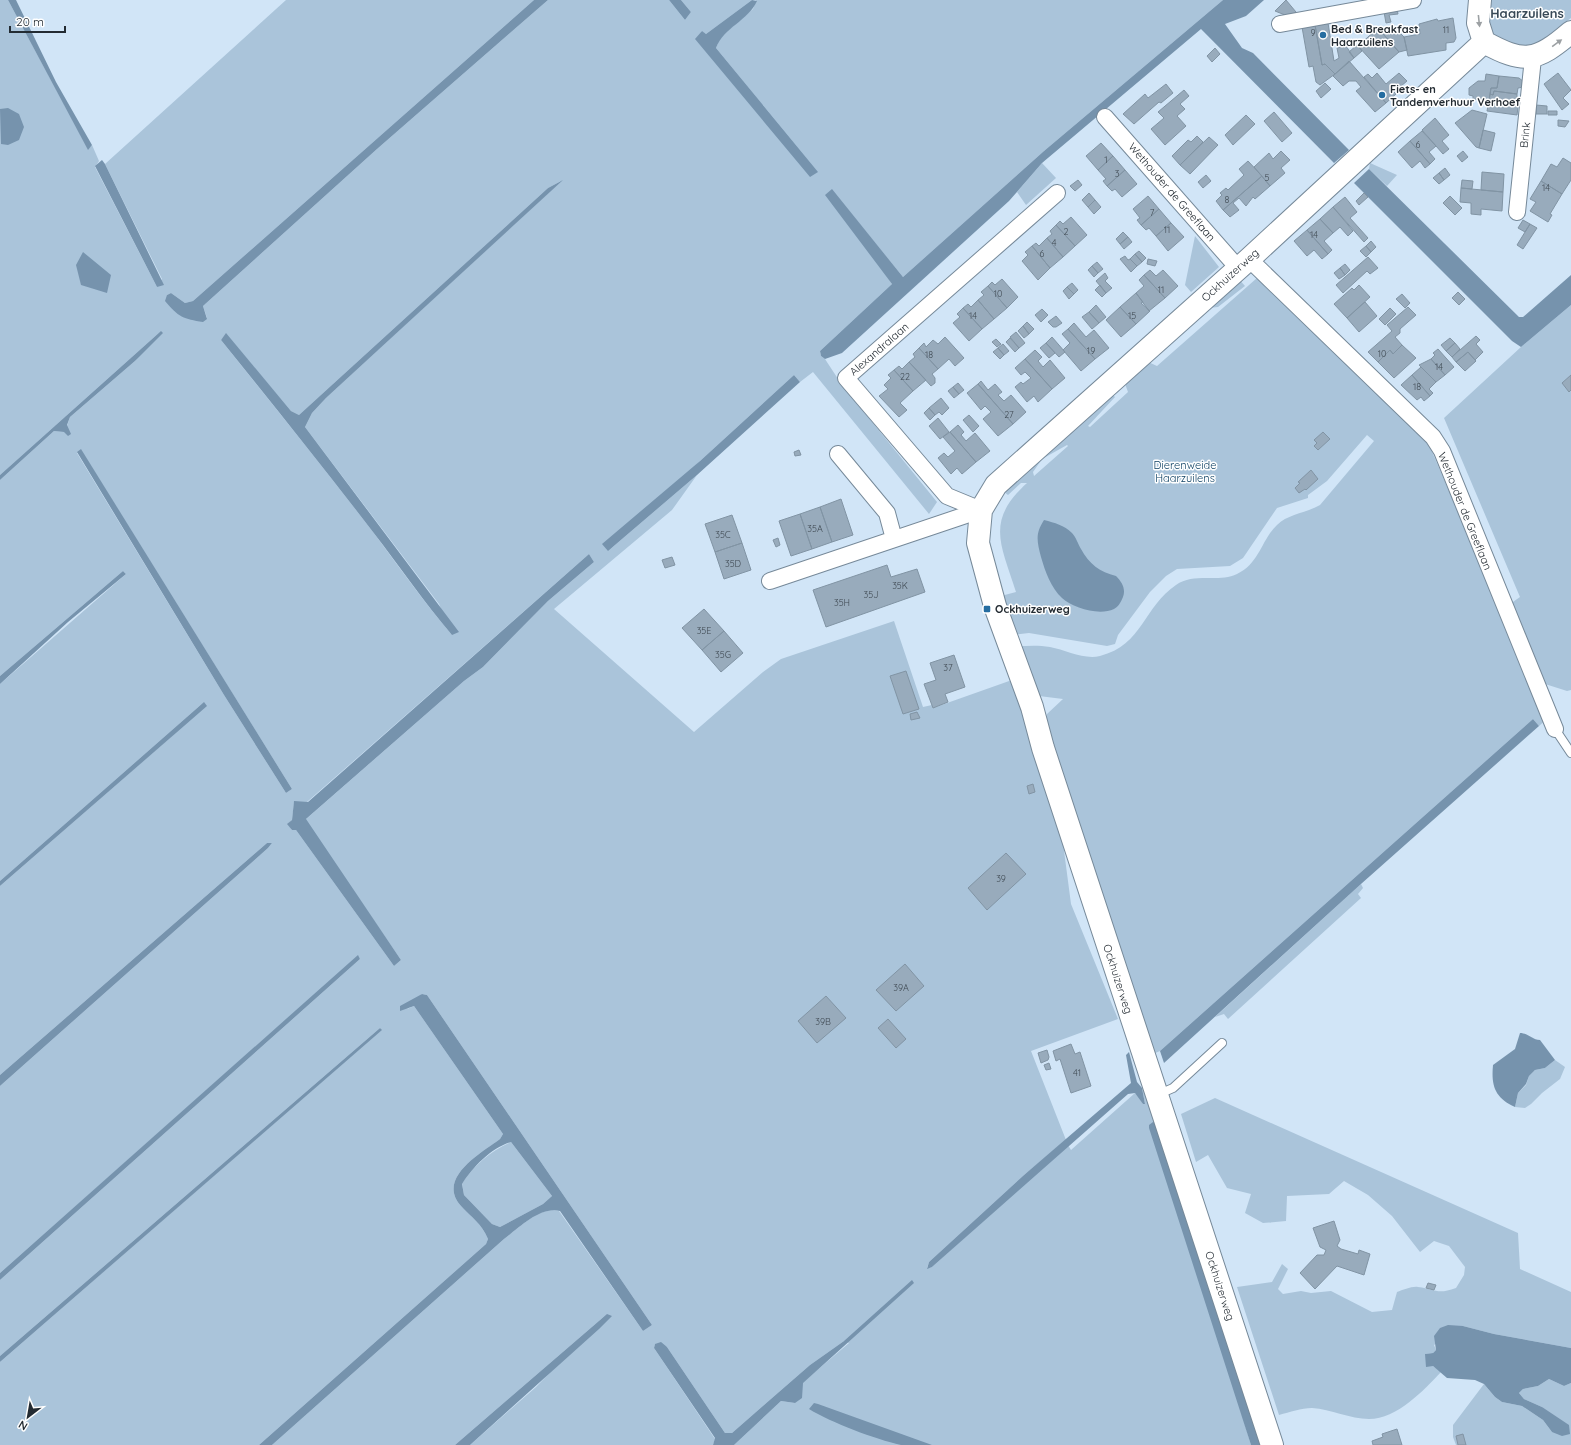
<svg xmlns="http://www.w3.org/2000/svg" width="1571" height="1445" font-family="Quicksand,sans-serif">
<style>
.green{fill:#aac4da;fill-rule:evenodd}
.water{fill:#7693ad;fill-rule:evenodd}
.building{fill:#98abbc;stroke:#8194a4}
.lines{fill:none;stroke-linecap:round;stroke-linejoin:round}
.lane-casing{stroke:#768999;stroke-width:10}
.street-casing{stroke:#768999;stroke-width:18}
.secondary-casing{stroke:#768999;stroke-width:24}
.lane{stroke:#fff;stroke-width:8}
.street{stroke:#fff;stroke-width:16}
.secondary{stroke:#fff;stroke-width:22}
.oneway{fill:#9ca0a3}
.poi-dot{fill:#256da1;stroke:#fff;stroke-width:1.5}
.labels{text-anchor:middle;stroke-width:3;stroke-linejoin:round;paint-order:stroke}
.number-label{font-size:9px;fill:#404b54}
.poi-label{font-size:11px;font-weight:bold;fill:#232b32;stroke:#fff;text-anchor:start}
.street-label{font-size:11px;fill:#232b32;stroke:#fff}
.park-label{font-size:11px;fill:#0d4063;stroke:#fff}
.quarter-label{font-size:13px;font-weight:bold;fill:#384957;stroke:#fff}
</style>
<rect width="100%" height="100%" fill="#d1e5f7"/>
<path class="green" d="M0,0H8L88,149L92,145L99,161L95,167L157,287L162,279L105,164L286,0H534L193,301L185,303L171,293L167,295L207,318L203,306L377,149L548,0H669L685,20L691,12L681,0H752L706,34L701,31L817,171L716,48L720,37L753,9L756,0H1223L1044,151L903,277L832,190L892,284L820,351L821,356L825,359L842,385L937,502L929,514L813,372L800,382L794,375L700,461L608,551L697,475L672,510L554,609L694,732L763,672L781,659L894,621L923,707L932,705L933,708L1012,680L1063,843L1071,904L1118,1019L1031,1051L1066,1140L1024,1175L929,1262L927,1268L932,1267L1068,1145L1071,1150L1135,1093L1138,1095L1143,1104H1145L1142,1088L1143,1085L1251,1445H734L781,1401L795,1403L802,1383L849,1343L844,1341L810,1365L732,1433H725L667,1347L655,1344L654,1348L715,1439L713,1445H470L536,1387L607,1314L455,1445H272L504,1239C519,1228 540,1206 559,1211L643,1331L652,1325L427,995L422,994L407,1009L414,1006L503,1134L500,1139C481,1153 436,1178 461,1206C471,1217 482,1224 488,1239L486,1244L259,1445H0V1362L381,1030L380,1028L0,1356V1280L360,959L358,956L0,1273V1086L268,848L272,843H267L0,1075V886L171,737L204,702L0,881V684L126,574L123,571L0,676V480L54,431L65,432L70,417L135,361L161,331L0,475ZM561,181L326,398L312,413L305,427L439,604L452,635C424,602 399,567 373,532C323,467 272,404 221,340L226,334L291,411L299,415L548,188ZM81,450L292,789L286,793L224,695L77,453ZM589,554L594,562L548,601L483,667L464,681L305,820L401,960L394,966L296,830H292L288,824L292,820L294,802H307Z
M1483,0H1571V18L1542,40L1525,51L1490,41Z
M1042,163L1056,178L1026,205L1017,192Z
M1370,163L1397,175L1387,186L1369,169Z
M1195,236L1219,267L1191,292L1185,285Z
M1237,277L1245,286L1218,307L1199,309Z
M1257,278L1427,440L1547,719L1539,726L1533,719L1160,1051L1153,1054L1045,723L1047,714L1063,699L1039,696L1017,646C1028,646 1039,645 1050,647C1066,650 1084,660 1100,656C1143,645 1144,606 1176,585C1194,572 1218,583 1237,574C1260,563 1261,540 1277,525C1288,514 1306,513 1320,505L1374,441L1367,435L1327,481L1308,495V498L1277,508L1243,558L1230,566L1177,569L1166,576L1150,592L1118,635L1115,644L1107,646L1029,633L1012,635L1001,596L1016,592C1001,544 985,521 1027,483H1021L1008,495L999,488L1110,392L1115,397L1088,426L1090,427L1128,392L1124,381L1146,361L1157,366ZM1067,445L1068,446L1034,476L1033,472L1042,459Z
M1571,305V690L1567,691L1542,683L1510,604L1520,597L1444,418L1521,347Z
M1361,884L1363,888L1358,894L1361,898L1228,1019L1224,1014L1215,1017Z
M1555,1060L1565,1067L1560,1079L1542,1093L1531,1104L1525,1108L1515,1107L1518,1093L1526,1085L1529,1076L1535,1070L1545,1068Z
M1215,1098L1518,1233L1520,1269L1571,1292V1348L1494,1334L1463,1326L1434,1345L1436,1350L1433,1353L1425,1354L1433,1366L1441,1372C1424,1390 1397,1419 1369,1419C1350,1419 1331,1409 1312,1408C1301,1408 1290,1412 1279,1415L1237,1287L1272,1282L1282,1264L1288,1269L1278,1289L1283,1294L1301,1291L1311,1293L1331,1291L1372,1312L1392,1310L1397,1292C1403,1290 1412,1286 1418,1287C1435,1289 1437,1295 1456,1288L1464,1275L1465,1267L1449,1246L1434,1241L1420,1252L1392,1216L1368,1195L1344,1181L1329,1194L1287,1196L1286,1221L1263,1223L1245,1213L1251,1194L1227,1188L1208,1155L1196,1162L1181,1114Z
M511,1142L552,1196L543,1204L500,1227L492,1224L464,1195L462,1183C474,1166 491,1150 511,1142Z
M1549,1379L1564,1386L1571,1383V1445H1456L1453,1437V1425L1484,1384L1495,1397L1502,1402L1522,1406L1543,1420L1552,1432L1542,1407L1524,1399L1519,1393L1523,1389L1538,1386Z"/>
<path class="water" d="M8,0H16L56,82L92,145L88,150Z
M534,0H548L377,149L203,306L207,319L203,322C184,319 178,317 165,301L167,295L171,293L185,303L193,301Z
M669,0H681L691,12L685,20Z
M752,0L757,1C748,21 724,27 716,48L818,172L810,177L695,39L702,31L706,34Z
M1223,0H1264L1246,16L1225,24L1242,48L1253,53L1349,150L1334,163L1201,29L1042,163L1009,201L842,353L825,359L821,356L820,351L892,284L825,195L832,189L903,277L1044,151Z
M8,108L19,114L24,127L19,140L8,145L1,144L0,109Z
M102,160L105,164L164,285L157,287L95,166Z
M1369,169L1519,317H1523L1571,275V305L1521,347L1512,341L1354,183Z
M563,180L326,398L312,413L305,427L459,632L452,635C424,602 400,567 373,532C323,467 272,403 221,340L226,333L291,411L299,415L548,188Z
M83,252L111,275L107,293L81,285L76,265Z
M161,331L163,333L135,361L70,417L67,425L71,434L68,436L64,432L54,431L0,480V475Z
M794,375L800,382L697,475L608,551L602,544L700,461Z
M81,449L292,789L286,793L224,695L77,452Z
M1044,520C1055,523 1064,525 1072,533C1076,537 1078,544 1081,549C1089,564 1100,572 1116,576C1122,582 1126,589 1123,597C1121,602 1118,607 1114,609C1099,616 1073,608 1062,598C1051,588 1045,571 1041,557C1037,541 1035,534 1044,520Z
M589,554L594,562L548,601L483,667L464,681L306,819L401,960L394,966L296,830H292L287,824L292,820L294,801L308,802Z
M123,571L126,574L68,622L0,684V676Z
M204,702L207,706L0,886V881Z
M1533,719L1539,726L1361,884L1164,1063L1160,1051Z
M267,843H272L268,848L0,1086V1075Z
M358,955L360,959L0,1280V1273Z
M422,994L427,995L652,1325L643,1331L560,1211C540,1206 519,1228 504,1239L272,1445H259L486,1244L488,1239C482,1224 471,1217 461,1206C436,1178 481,1153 500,1139L503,1134L414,1006L400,1011V1006ZM511,1142L552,1196L543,1204L500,1227L492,1224L464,1195L462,1184C473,1167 491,1148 511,1142Z
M380,1028L382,1030L0,1362V1356Z
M1520,1033C1528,1033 1532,1040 1540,1040L1555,1060L1545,1068L1535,1070L1529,1076L1526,1084L1518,1093L1515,1107C1495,1098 1491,1086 1493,1065L1515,1049Z
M1129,1052L1137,1082L1142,1088L1145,1104H1143L1135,1093L1128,1094L932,1267L927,1269L929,1262L1024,1175L1131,1083L1126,1055Z
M1153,1122L1156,1123L1261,1445H1251L1149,1128V1125Z
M912,1280L914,1283L803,1383L802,1398L795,1403L781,1401L734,1445H713L715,1438L654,1348L655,1344L661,1342L667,1347L725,1433H732L810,1365L844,1341Z
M607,1314L612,1316L599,1329L470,1445H455Z
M1448,1325L1463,1326L1494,1334L1571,1348V1383L1564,1386L1549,1379L1538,1386L1523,1389L1519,1393L1524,1399L1542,1407L1569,1425L1570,1434L1562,1436L1552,1432L1543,1420L1522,1406L1502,1402L1495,1397L1484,1384L1475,1380L1447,1378L1433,1366L1426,1367L1425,1354L1433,1353L1436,1350L1434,1336L1440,1328Z
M814,1403L818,1404L932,1445C922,1445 911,1445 901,1445C875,1439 832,1423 809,1409Z"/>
<path class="building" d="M1286,0L1296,12L1290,17L1275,11Z
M1397,9L1398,14L1389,15L1391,22L1386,23L1384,12Z
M1453,18L1456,38L1454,42L1446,43V50L1408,56L1404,37L1420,34L1419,24L1437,19L1438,21Z
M1328,23L1334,61L1339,58L1337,48L1346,46L1354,58L1335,74L1325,64L1322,65L1315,25Z
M1315,25L1322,65L1325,64L1335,74L1320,85L1316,82L1313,66L1309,67L1302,27Z
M1393,26L1404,37L1407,50L1399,52L1383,34Z
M1378,28L1399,52L1379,69L1358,46Z
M1357,45L1362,51L1354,58L1349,52Z
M1215,48L1220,54L1212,62L1207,56Z
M1349,61L1386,103L1375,112L1356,91L1361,87L1356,81H1349L1343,86L1333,76Z
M1377,73L1386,84L1399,73L1407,81L1394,92L1396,94L1386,103L1364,77L1368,74L1372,78Z
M1558,73L1571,90L1563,98L1569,104L1562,110L1544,84Z
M1486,74L1499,76L1497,88H1491L1489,101L1473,99V96L1469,95V88L1478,81H1485Z
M1499,76L1519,78L1524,82V87L1518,88L1517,94L1494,91L1493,95L1490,94L1491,88H1497Z
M1325,83L1331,89L1321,98L1316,91Z
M1166,84L1173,93L1161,103L1159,102L1134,124L1123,114L1145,94L1148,98Z
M1184,90L1189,96L1180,104L1185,109L1177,116L1186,126L1165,145L1151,129L1164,118L1158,112Z
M1494,91L1517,94V98L1519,99L1517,115L1487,111L1490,94L1493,95Z
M1536,105L1547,106V114H1536Z
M1472,110L1487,114L1479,148L1476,147L1455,123Z
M1548,111H1557V115H1548Z
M1274,112L1292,133L1282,142L1264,121Z
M1246,115L1255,124L1233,145L1225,135Z
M1435,118L1449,135L1442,141L1449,149L1443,154L1422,130Z
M1558,120L1569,121L1565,127L1558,126Z
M1483,130L1495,133L1491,151L1479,148Z
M1422,131L1436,146L1429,152L1435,159L1430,164L1410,141Z
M1197,136L1203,142L1180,165L1172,156L1188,140L1191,142Z
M1209,137L1218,145L1190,174L1180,165Z
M1410,141L1430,164L1425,168L1420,161L1412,168L1398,152Z
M1101,143L1113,156L1098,170L1086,156Z
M1281,151L1290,160L1281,168L1285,173L1270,186L1254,167L1269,153L1273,159Z
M1463,151L1468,157L1462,162L1457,156Z
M1113,156L1125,170L1107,186L1103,181L1106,179L1098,170Z
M1563,158L1571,163V180L1562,194L1541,181L1551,164L1557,167Z
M1248,161L1262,176L1223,210L1216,201L1222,195L1220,193L1226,188L1228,190L1244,175L1239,169Z
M1445,168L1450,175L1444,180L1439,173Z
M1125,170L1137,184L1122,197L1115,189L1112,191L1107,186Z
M1482,172L1504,174L1503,192L1481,190Z
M1439,173L1444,180L1439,184L1433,178Z
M1206,175L1211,181L1203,188L1198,182Z
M1262,176L1270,186L1255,199L1253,197L1246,206L1239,198L1233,203L1239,210L1230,217L1223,210Z
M1078,180L1082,185L1075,191L1070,186Z
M1462,180L1473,181L1472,189L1461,188Z
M1541,181L1562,194L1550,214L1552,215L1548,222L1530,211L1536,202L1530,199Z
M1461,188L1503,192L1502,211L1481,209V215L1471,214V203L1460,202Z
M1089,193L1095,200L1088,207L1082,200Z
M1364,193L1368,197L1359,205L1356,201Z
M1148,196L1159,209L1141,225L1137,220L1140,218L1133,209Z
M1450,196L1462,208L1455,215L1443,203Z
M1345,197L1357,212L1350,218L1368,238L1364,242L1333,207Z
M1095,200L1101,207L1094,214L1088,207Z
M1333,207L1353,231L1348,236L1340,227L1333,233L1320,219Z
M1159,209L1171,223L1156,236L1149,228L1146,230L1141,225Z
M1071,217L1087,235L1075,246L1056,225L1060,221L1063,224Z
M1320,219L1333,233L1324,241L1332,250L1328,254L1307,230Z
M1523,220L1530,224L1525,232L1518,228Z
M1171,223L1184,237L1168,251L1156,236Z
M1530,224L1537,228L1523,249L1517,245Z
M1056,225L1075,246L1063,257L1047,238L1052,234L1050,231Z
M1307,230L1328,254L1322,259L1314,250L1307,256L1294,241Z
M1123,232L1128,237L1120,244L1116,239Z
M1128,237L1132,242L1124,249L1120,244Z
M1047,238L1063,257L1050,268L1032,246L1036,243L1039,246Z
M1371,241L1376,247L1371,252L1366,246Z
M1032,246L1050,268L1038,280L1022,261L1028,255L1025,252Z
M1366,246L1371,252L1366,257L1360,251Z
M1139,251L1146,258L1142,262L1135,254Z
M1135,254L1142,262L1137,266L1130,259Z
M1125,256L1128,260L1130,259L1137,266L1131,272L1120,259Z
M1368,257L1378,268L1370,274L1367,271L1343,293L1336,285Z
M1148,259L1157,261L1155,266L1147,264Z
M1097,262L1103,269L1098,273L1092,266Z
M1345,264L1350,270L1345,275L1340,268Z
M1092,266L1098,273L1094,277L1088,270Z
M1340,268L1345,275L1339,279L1334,273Z
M1150,270L1156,276L1163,270L1178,286L1165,298L1144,275Z
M1105,273L1108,278L1105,281L1112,288L1106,293L1096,281Z
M1144,275L1165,298L1149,311L1136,293L1144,286L1139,280Z
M1002,279L1018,297L1007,308L988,286L992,282L995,285Z
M1072,283L1078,290L1074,294L1067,287Z
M1100,285L1106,293L1102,297L1095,290Z
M1359,285L1370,297L1347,318L1334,304L1352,288L1354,290Z
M988,286L1007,308L994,319L978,300L984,295L981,292Z
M1067,287L1074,294L1069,299L1063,291Z
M1458,292L1465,299L1459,305L1452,298Z
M1136,293L1143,302L1141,303L1150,311L1136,324L1120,307Z
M1402,294L1410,303L1405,308L1396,299Z
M978,300L994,319L982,329L963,308L968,304L971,307Z
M1365,302L1377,316L1359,332L1347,318Z
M1096,305L1106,317L1099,323L1089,312Z
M1120,307L1136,324L1121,337L1106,320Z
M1408,307L1416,315L1400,329V333L1395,337L1402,345L1393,354L1390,350L1378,362L1368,352L1392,331L1387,325Z
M963,308L982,329L969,341L953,323L960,317L957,314Z
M1390,308L1396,314L1385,325L1379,319Z
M1042,309L1048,315L1041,322L1035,315Z
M1089,312L1099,323L1092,329L1082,317Z
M1056,316L1062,323L1056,327H1053L1048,322Z
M1027,322L1034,329L1029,334L1023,326Z
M1074,323L1086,337L1094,330L1109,348L1095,359L1068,329Z
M1023,326L1029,334L1024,338L1018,331Z
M1068,329L1095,359L1081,371L1063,350L1070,343L1062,334Z
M1016,332L1025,343L1019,348L1010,337Z
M1476,336L1480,340L1476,344L1483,352L1475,360L1468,352L1456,362L1452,357Z
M945,337L964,358L955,366L949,359L938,369L919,348L924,343L926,347L933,340L938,344Z
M1052,337L1065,352L1059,357L1046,343Z
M1010,338L1019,348L1015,352L1006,342Z
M1450,338L1455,343L1446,351L1441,345Z
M996,339L1001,344L997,347L992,342Z
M1046,343L1055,353L1049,358L1040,348Z
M1455,343L1460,349L1452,357L1446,351Z
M1003,344L1009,351L1004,355L998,348Z
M1402,345L1416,358L1394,378L1378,362L1390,350L1393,354Z
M919,348L938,369L932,374L935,378V383L931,386L909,362L915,357L913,354Z
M998,348L1004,355L1000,359L993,352Z
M1438,349L1454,367L1445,375L1431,359L1435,355L1433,353Z
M1035,350L1042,357L1038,361L1043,367L1050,360L1065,378L1052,389L1025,359Z
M1468,352L1476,361L1465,371L1456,362Z
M1025,359L1052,389L1038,402L1034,396L1027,402L1015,387L1021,382L1023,384L1031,378L1025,372L1021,375L1015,368Z
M1431,359L1445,375L1436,382L1419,365Z
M909,362L926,380L913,391L894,370L899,366L902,369Z
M1421,367L1436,382L1429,389L1433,393L1430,396L1412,375Z
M894,370L913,391L900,403L907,410L899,417L879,396L888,389L884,385L891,378L888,375Z
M1412,375L1430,396L1424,401L1421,397L1417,400L1401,385Z
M1571,375V390L1569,392L1562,383Z
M981,381L988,390L995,384L1002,392L998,395L1004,401L1011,395L1026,412L1013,424L978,384Z
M958,383L964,390L959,394L953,387Z
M978,384L1013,424L998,436L983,419L991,412L985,406L981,410L967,393Z
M953,387L959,394L954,398L948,391Z
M941,398L949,408L942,415L939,412L935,415L929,408Z
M929,408L935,415L930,420L924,413Z
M969,415L979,426L973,432L963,420Z
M938,418L949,432L940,439L929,426Z
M958,425L964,432L961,435L966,441L975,433L990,451L976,462L950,432Z
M950,432L976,462L962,474L957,468L951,474L938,458L944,453L948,457L955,451L943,437Z
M1323,432L1330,439L1318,450L1314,446L1317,443L1314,440Z
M799,450L801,455L795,456L794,452Z
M1311,470L1318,479L1306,490L1305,489L1299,493L1295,488L1300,483L1298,482Z
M841,499L853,535L832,542L820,507Z
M820,507L832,542L812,549L800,514Z
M800,514L812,549L791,556L779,521Z
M732,515L742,543L715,552L705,524Z
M778,538L780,545L776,547L773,540Z
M742,543L751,570L724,579L715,552Z
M672,557L675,565L665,568L662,560Z
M887,565L891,577L917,569L925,592L826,627L813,590Z
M704,609L724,631L702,650L682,628Z
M724,631L743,653L721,672L702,650Z
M954,655L965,687L945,694L948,702L933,708L924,684L936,680L930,663Z
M906,671L919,709L903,714L890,676Z
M917,712L920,718L911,720L910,714Z
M1033,784L1035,792L1029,794L1027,786Z
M1006,853L1026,874L987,910L968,888Z
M905,964L924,986L896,1011L876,990Z
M826,996L846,1018L817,1043L798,1021Z
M888,1019L906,1039L896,1048L878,1028Z
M1071,1044L1075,1054L1080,1052L1091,1086L1071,1093L1060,1059L1056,1061L1053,1051Z
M1047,1050L1049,1057L1048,1060L1041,1063L1038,1053Z
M1049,1063L1051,1069L1046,1070L1044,1065Z
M1334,1221L1340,1240L1337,1246L1341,1249L1358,1254L1359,1250L1370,1254L1364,1275L1337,1266L1315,1289L1300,1273L1317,1255H1324L1326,1250L1320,1247L1313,1228Z
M1428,1283L1436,1285L1434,1290L1426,1288Z
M1397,1429L1402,1445H1373L1372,1441L1383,1437L1382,1434Z
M1463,1434L1466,1445H1458L1456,1436Z"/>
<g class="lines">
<defs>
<path id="lane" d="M1555,729L1571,753
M1157,1095L1173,1088L1222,1043"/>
<path id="street" d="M1280,24L1413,0
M1105,117L1238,268
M1517,212L1533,58
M1249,259L1433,437L1442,451L1555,729
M838,454L887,513L894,539
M981,510L947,496L846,378L1057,193
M770,581L981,510"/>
<path id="secondary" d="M1480,0L1478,23L1484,42C1524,64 1536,62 1571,32
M1272,1445L1043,748L1032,707L995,606L978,543L981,510L996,485L1249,259L1484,42"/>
</defs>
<use href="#lane" class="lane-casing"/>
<use href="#street" class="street-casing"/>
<use href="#secondary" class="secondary-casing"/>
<use href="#lane" class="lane"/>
<use href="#street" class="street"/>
<use href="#secondary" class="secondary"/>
</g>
<defs><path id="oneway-solid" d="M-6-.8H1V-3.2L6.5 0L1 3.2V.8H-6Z"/></defs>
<g class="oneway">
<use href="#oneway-solid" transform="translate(1479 21) rotate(84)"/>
<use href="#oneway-solid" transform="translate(1557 43) rotate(-36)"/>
</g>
<g class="poi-dot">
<circle cx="1323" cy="35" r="4"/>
<circle cx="1382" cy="95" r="4"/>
<rect x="983" y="605" width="8" height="8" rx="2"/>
</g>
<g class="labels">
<g class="number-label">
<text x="1446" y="33">11</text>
<text x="1313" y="36">9</text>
<text x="1418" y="148">6</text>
<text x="1106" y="163">1</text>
<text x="1117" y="177">3</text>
<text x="1267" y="181">5</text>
<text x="1546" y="191">14</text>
<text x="1227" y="203">8</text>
<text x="1152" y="216">7</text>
<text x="1167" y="233">11</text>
<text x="1066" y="235">2</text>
<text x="1314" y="238">14</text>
<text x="1054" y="246">4</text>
<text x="1042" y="257">6</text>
<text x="1161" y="293">11</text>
<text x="998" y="297">10</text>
<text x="973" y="319">14</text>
<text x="1132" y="319">15</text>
<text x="1091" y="354">19</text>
<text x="1382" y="357">10</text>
<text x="929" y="358">18</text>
<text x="1439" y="370">14</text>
<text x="905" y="380">22</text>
<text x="1417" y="390">18</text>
<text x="1009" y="418">27</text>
<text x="815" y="532">35A</text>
<text x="723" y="538">35C</text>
<text x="733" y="567">35D</text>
<text x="900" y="589">35K</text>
<text x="871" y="598">35J</text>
<text x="842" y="606">35H</text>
<text x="704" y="634">35E</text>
<text x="723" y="658">35G</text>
<text x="948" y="671">37</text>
<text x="1001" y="882">39</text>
<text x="901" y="991">39A</text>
<text x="823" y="1025">39B</text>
<text x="1077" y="1076">41</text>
</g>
<g class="poi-label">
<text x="1331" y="33">Bed &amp; Breakfast<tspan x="1331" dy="13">Haarzuilens</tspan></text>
<text x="1390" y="93">Fiets- en<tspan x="1390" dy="13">Tandemverhuur Verhoef</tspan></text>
<text x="995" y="613">Ockhuizerweg</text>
</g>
<g class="street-label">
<text transform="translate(1525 135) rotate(-84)" y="4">Brink</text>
<text transform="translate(1172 192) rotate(49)" y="4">Wethouder de Greeflaan</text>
<text transform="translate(1230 275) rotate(-42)" y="4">Ockhuizerweg</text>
<text transform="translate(879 349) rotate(-41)" y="4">Alexandralaan</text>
<text transform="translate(1465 511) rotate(68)" y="4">Wethouder de Greeflaan</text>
<text transform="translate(1118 979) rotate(72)" y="4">Ockhuizerweg</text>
<text transform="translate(1220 1286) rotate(72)" y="4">Ockhuizerweg</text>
</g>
<g class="park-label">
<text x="1185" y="469">Dierenweide<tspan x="1185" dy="13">Haarzuilens</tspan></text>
</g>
<g class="quarter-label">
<text x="1527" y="18">Haarzuilens</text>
</g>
</g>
<g transform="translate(28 1417) rotate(211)" stroke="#ffffff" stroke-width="3" paint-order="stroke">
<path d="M0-3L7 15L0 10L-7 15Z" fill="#232b32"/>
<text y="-6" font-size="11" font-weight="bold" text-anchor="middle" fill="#232b32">N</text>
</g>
<path d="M10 26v6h55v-6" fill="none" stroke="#232b32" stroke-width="2"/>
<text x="16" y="26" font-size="12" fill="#232b32" stroke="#ffffff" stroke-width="3" paint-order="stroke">20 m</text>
</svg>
